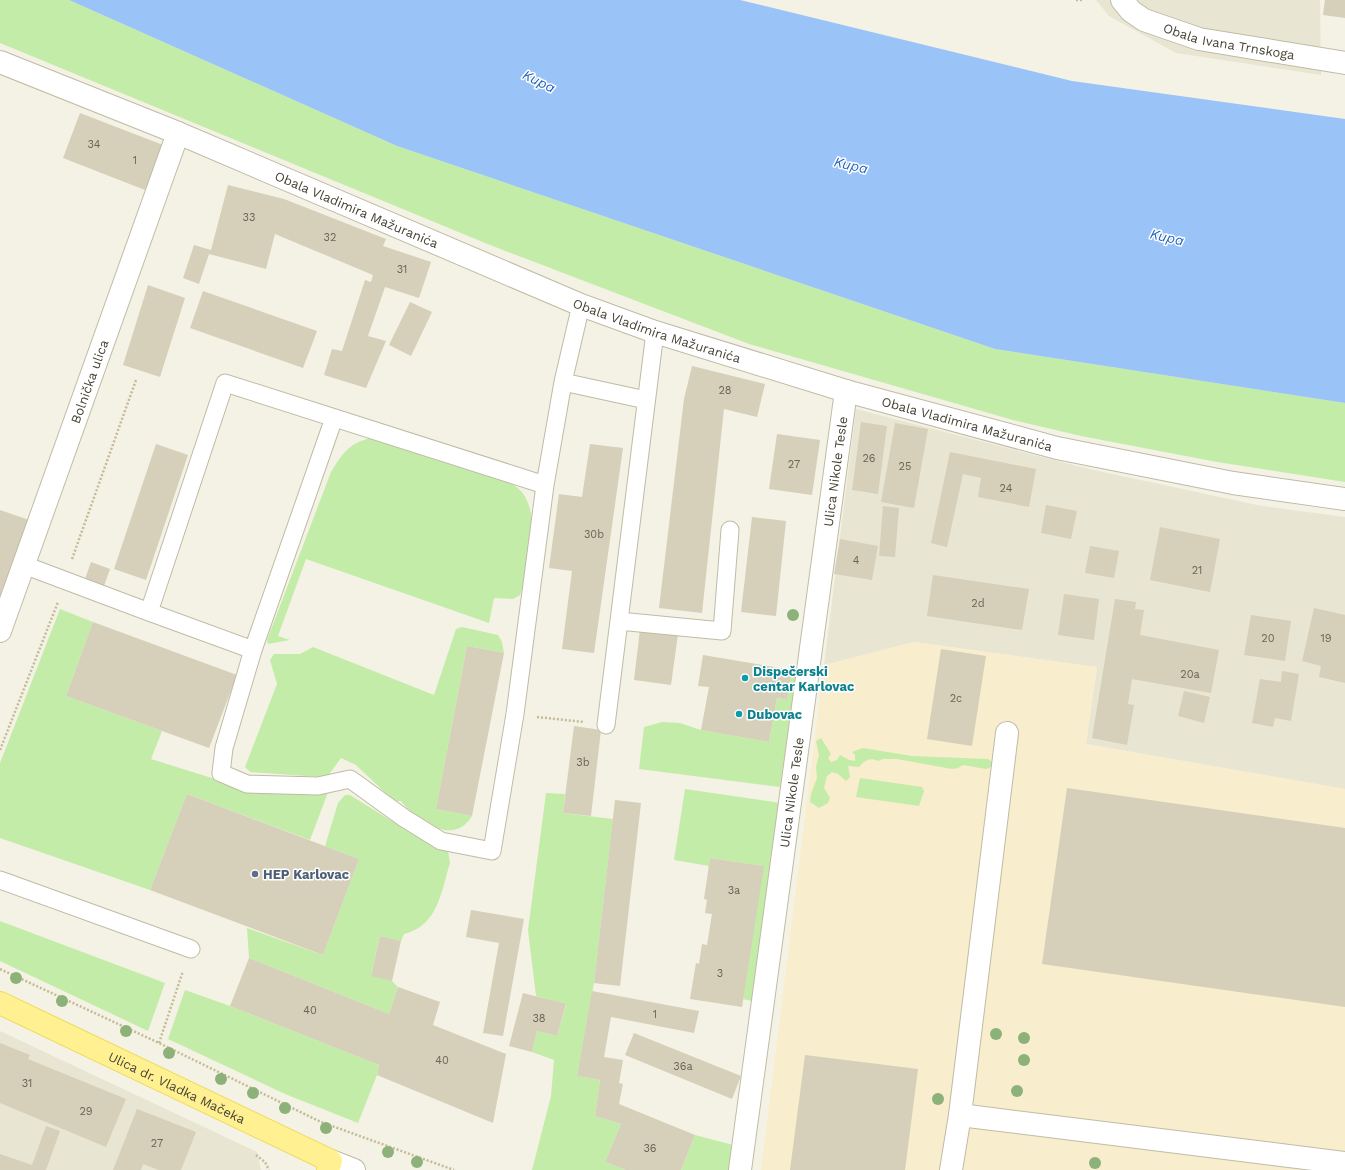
<svg xmlns="http://www.w3.org/2000/svg" width="1345" height="1170" font-family="'Work Sans',sans-serif">
<style>
.residential{fill:#e8e5d2}
.commercial{fill:#f8edcd}
.green{fill:#c3eca9}
.water{fill:#9ac3f7}
.building{fill:#d6cfb9}
.lines{fill:none;stroke-linecap:round;stroke-linejoin:round}
.service-casing{stroke:#c0bba6;stroke-width:19}
.minor-casing{stroke:#c0bba6;stroke-width:24}
.tertiary-casing{stroke:#c0bba6;stroke-width:24}
.primary-casing{stroke:#eed958;stroke-width:24}
.path{stroke:#c3ba96;stroke-width:2.5;stroke-dasharray:2 2;stroke-linecap:butt}
.service{stroke:#fff;stroke-width:17}
.minor{stroke:#fff;stroke-width:22}
.tertiary{stroke:#fff;stroke-width:22}
.primary{stroke:#fff192;stroke-width:22}
.tree{fill:#8cb279}
.culture-dot{fill:#0f9aa8;stroke:#fff;stroke-width:1.5}
.service-dot{fill:#5c6f8a;stroke:#fff;stroke-width:1.5}
.labels{text-anchor:middle;stroke-width:3;stroke-linejoin:round;paint-order:stroke}
.number-label{font-size:11px;fill:#6b6555}
.street-label{font-size:13px;fill:#474234;stroke:#fff}
.culture-label{font-size:13px;font-weight:bold;fill:#0d838f;stroke:#fff;text-anchor:start}
.service-label{font-size:13px;font-weight:bold;fill:#4e5e75;stroke:#fff;text-anchor:start}
.water-label{font-size:14px;font-style:italic;fill:#2364bc;stroke:#fff}
</style>
<rect width="100%" height="100%" fill="#f4f2e4"/>
<path class="residential" d="M1096,0H1320L1321,75L1176,53L1109,16Z
M856,409L1089,469L1262,506L1345,517V789L1086,744L1097,667L914,642L824,665Z
M0,1031L257,1152L261,1170H0Z"/>
<path class="commercial" d="M914,642L1097,667L1086,744L1345,789V1170H761L824,665Z"/>
<path class="green" d="M0,0H69L397,146L995,349L1345,403V482L1217,462L1081,436L1013,420L749,344L490,245L0,43Z
M370,438L500,479C505,481 510,483 515,486C544,506 528,558 523,587L520,595L513,599L494,598L489,623L306,559L278,636L290,640L268,644L267,640L331,472C343,453 348,444 370,438Z
M60,609L93,622L66,696L162,731L151,759L231,784L330,787L310,840L187,794L150,890L0,838V763Z
M462,627L498,635L502,642L504,653L467,646L436,809L472,816C454,847 416,821 401,801H394L356,765L341,758L328,776L321,777L250,772L245,767L277,684L270,660L274,654H300L313,647L434,695L456,629Z
M792,670L798,671L780,787L639,769L644,727L662,722L680,723L701,730L769,742L777,698L787,700Z
M821,738L831,754L828,758L831,762L837,760L840,755L849,760L855,761V755L852,752L863,748L912,756L988,759L992,762L991,767L986,769L963,765L958,768L952,769L897,759H883L878,761C870,757 865,760 859,767L848,766L850,777L846,781L838,774L832,772L827,776L824,788L830,798L828,803L819,808L810,802L811,794L817,778L816,767L819,755L816,741Z
M860,778L922,787L924,791L919,806L856,797Z
M685,789L781,803L752,1001L743,999L763,866L710,858L709,866L674,860Z
M546,793L565,794L563,813L613,819L594,983L577,1076L600,1080L595,1116L621,1124L605,1162L626,1170H532L551,1096L554,1060L532,1052L537,1031L557,1036L566,1005L536,996L528,930Z
M345,795H350L419,838L448,851L450,863C441,892 438,926 404,934L401,941L380,936L371,975L392,981L398,987L389,1014L249,958L247,928L323,955L359,859L325,846L338,803Z
M0,921L165,983L148,1031L0,961Z
M185,990L230,1006L379,1065L377,1075L358,1123L285,1094L168,1039Z
M695,1135L737,1146L732,1170H681Z"/>
<path class="water" d="M69,0H740L1072,81L1345,119V403L995,349L397,146Z"/>
<path class="building" d="M1325,0H1345V18L1323,15Z
M80,113L163,145L145,190L63,158Z
M228,185L284,199L386,239L383,246L431,262L419,298L385,287L368,336L386,341L366,388L324,375L332,349L342,351L365,280L371,282L373,275L275,234L266,269L209,254L199,284L183,278L194,245L211,250Z
M148,285L185,298L160,377L123,365Z
M203,291L317,331L303,368L190,328Z
M410,302L432,312L411,356L389,345Z
M692,366L765,384L757,417L724,409L702,613L659,608L684,399Z
M861,422L887,426L878,494L852,490Z
M895,423L928,429L914,508L881,502Z
M777,434L820,440L812,495L769,489Z
M156,444L188,455L146,580L114,569Z
M590,444L623,448L594,653L562,649L572,571L549,568L559,494L582,497Z
M950,452L1036,469L1029,507L978,497L981,478L963,474L947,547L931,543Z
M1046,505L1077,511L1071,539L1041,533Z
M883,506L899,508L895,557L879,556Z
M0,510L29,520L0,598Z
M752,517L786,521L776,616L741,612Z
M1160,527L1220,539L1210,592L1150,580Z
M840,539L878,546L872,580L834,574Z
M1090,546L1119,551L1114,578L1085,573Z
M91,562L110,569L104,586L85,579Z
M933,575L1029,589L1022,630L927,616Z
M1064,594L1099,599L1094,640L1058,635Z
M1115,599L1136,602L1135,609L1144,610L1140,635L1219,650L1211,693L1132,679L1128,704L1134,705L1127,745L1092,738Z
M1314,608L1345,615V683L1319,677L1321,666L1302,661Z
M1251,615L1291,621L1285,661L1244,655Z
M93,622L237,675L209,748L66,696Z
M640,629L678,634L671,685L634,680Z
M467,646L504,653L472,816L436,809Z
M941,649L986,656L972,746L927,739Z
M703,655L792,670L787,700L777,698L769,742L701,730L709,687L698,686Z
M1282,671L1299,674L1291,721L1275,718L1273,727L1252,723L1260,679L1281,682Z
M1184,691L1210,697L1204,723L1178,716Z
M574,726L601,730L591,816L563,813Z
M1067,788L1345,828V1007L1042,964Z
M187,794L359,859L323,955L150,890Z
M615,800L641,803L620,986L594,983Z
M710,858L764,866L742,1007L690,999L696,963L699,964L702,944L707,945L712,914L705,913L707,900L704,899Z
M471,910L524,919L503,1036L483,1033L499,943L466,937Z
M380,936L401,941L392,981L371,976Z
M249,958L389,1014L398,987L440,1002L433,1025L506,1054L493,1123L377,1075L379,1065L230,1006Z
M592,991L699,1011L694,1033L611,1017L604,1057L623,1060L619,1083L623,1084L619,1104L695,1135L681,1170H626L605,1162L621,1124L595,1116L600,1080L577,1076Z
M523,993L566,1004L557,1036L537,1031L532,1052L509,1046Z
M634,1033L741,1076L732,1099L625,1055Z
M0,1043L30,1055L28,1059L126,1099L106,1147L0,1103Z
M805,1055L918,1069L905,1170H790Z
M137,1109L196,1132L181,1170H159L143,1164L141,1170H113Z
M46,1126L60,1131L46,1170H0V1154L32,1165Z"/>
<g class="lines">
<defs>
<path id="service" d="M581,305L563,382L646,400
M334,418L253,650L149,612L225,383L545,485
M24,565L149,612
M619,621L722,631L730,530
M253,650L224,748L221,773L247,784L318,786L350,779L404,818L441,841L492,851L515,714L545,485L563,382
M606,725L655,332
M0,880L191,949"/>
<g id="minor">
<path id="s1" d="M0,62L178,133L581,305L655,332L846,391L1057,448L1233,483L1345,499"/>
<path id="s2" d="M0,631L178,133"/>
<path d="M960,1115L1345,1163"/>
<path d="M331,1161L354,1170"/>
<path id="s3" d="M740,1170L846,391"/>
<path d="M951,1170L960,1115L1007,733"/>
</g>
<g id="tertiary">
<path id="s4" d="M1122,0L1131,11L1144,20L1199,39L1345,63"/>
</g>
<g id="primary">
<path id="s5" d="M0,1003L331,1161L328,1170"/>
</g>
</defs>
<use href="#service" class="service-casing"/>
<use href="#minor" class="minor-casing"/>
<use href="#tertiary" class="tertiary-casing"/>
<use href="#primary" class="primary-casing"/>
<path class="path" d="M1076,0H1083
M72,559L136,380
M537,717L584,722
M0,750L58,602
M0,969L159,1043L321,1122L454,1170
M159,1043L183,971
M256,1155L265,1162L269,1170"/>
<use href="#service" class="service"/>
<use href="#minor" class="minor"/>
<use href="#tertiary" class="tertiary"/>
<use href="#primary" class="primary"/>
</g>
<g class="tree">
<circle cx="793" cy="615" r="6"/>
<circle cx="16" cy="978" r="6"/>
<circle cx="62" cy="1001" r="6"/>
<circle cx="126" cy="1031" r="6"/>
<circle cx="996" cy="1034" r="6"/>
<circle cx="1024" cy="1038" r="6"/>
<circle cx="169" cy="1053" r="6"/>
<circle cx="1024" cy="1060" r="6"/>
<circle cx="221" cy="1079" r="6"/>
<circle cx="1017" cy="1091" r="6"/>
<circle cx="253" cy="1093" r="6"/>
<circle cx="938" cy="1099" r="6"/>
<circle cx="285" cy="1108" r="6"/>
<circle cx="326" cy="1128" r="6"/>
<circle cx="388" cy="1152" r="6"/>
<circle cx="417" cy="1162" r="6"/>
<circle cx="1095" cy="1163" r="6"/>
</g>
<g class="culture-dot">
<circle cx="745" cy="678" r="4"/>
<circle cx="739" cy="714" r="4"/>
</g>
<circle class="service-dot" cx="255" cy="874" r="4"/>
<g class="labels">
<g class="number-label">
<text x="94" y="148">34</text>
<text x="135" y="164">1</text>
<text x="249" y="221">33</text>
<text x="330" y="241">32</text>
<text x="402" y="273">31</text>
<text x="725" y="394">28</text>
<text x="869" y="462">26</text>
<text x="794" y="468">27</text>
<text x="905" y="470">25</text>
<text x="1006" y="492">24</text>
<text x="594" y="538">30b</text>
<text x="856" y="564">4</text>
<text x="1197" y="574">21</text>
<text x="978" y="607">2d</text>
<text x="1268" y="642">20</text>
<text x="1326" y="642">19</text>
<text x="1190" y="678">20a</text>
<text x="956" y="702">2c</text>
<text x="583" y="766">3b</text>
<text x="734" y="894">3a</text>
<text x="720" y="977">3</text>
<text x="310" y="1014">40</text>
<text x="655" y="1018">1</text>
<text x="539" y="1022">38</text>
<text x="442" y="1064">40</text>
<text x="683" y="1070">36a</text>
<text x="27" y="1087">31</text>
<text x="86" y="1115">29</text>
<text x="157" y="1147">27</text>
<text x="650" y="1152">36</text>
</g>
<g class="street-label">
<text dy="5" stroke="none"><textPath href="#s4" startOffset="118">Obala Ivana Trnskoga</textPath></text>
<text dy="5" stroke="none"><textPath href="#s1" startOffset="386">Obala Vladimira Mažuranića</textPath></text>
<text dy="5" stroke="none"><textPath href="#s1" startOffset="710">Obala Vladimira Mažuranića</textPath></text>
<text dy="5" stroke="none"><textPath href="#s2" startOffset="265">Bolnička ulica</textPath></text>
<text dy="5" stroke="none"><textPath href="#s1" startOffset="1034">Obala Vladimira Mažuranića</textPath></text>
<text dy="5" stroke="none"><textPath href="#s3" startOffset="705">Ulica Nikole Tesle</textPath></text>
<text dy="5" stroke="none"><textPath href="#s3" startOffset="381">Ulica Nikole Tesle</textPath></text>
<text dy="5" stroke="none"><textPath href="#s5" startOffset="196">Ulica dr. Vladka Mačeka</textPath></text>
</g>
<g class="culture-label">
<text x="753" y="676">Dispečerski<tspan x="753" dy="15">centar Karlovac</tspan></text>
<text x="747" y="719">Dubovac</text>
</g>
<g class="service-label">
<text x="263" y="879">HEP Karlovac</text>
</g>
<g class="water-label">
<text transform="translate(539 81) rotate(26)" y="5">Kupa</text>
<text transform="translate(851 165) rotate(13)" y="5">Kupa</text>
<text transform="translate(1167 237) rotate(13)" y="5">Kupa</text>
</g>
</g>
</svg>
